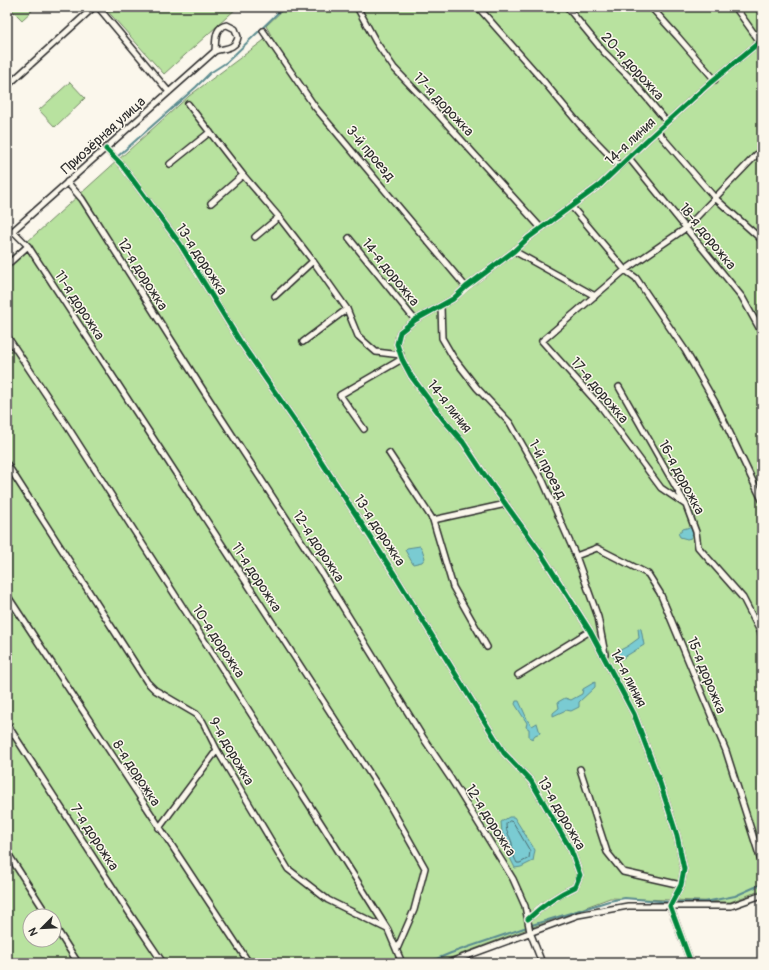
<svg xmlns="http://www.w3.org/2000/svg" width="769" height="970" font-family="Pangolin,sans-serif">
<style>
.green{fill:#b8e29f;stroke:#728665;fill-rule:evenodd}
.water{fill:#7acbd2;stroke:#5a8b8f}
.lines{fill:none;stroke-linecap:round;stroke-linejoin:round}
.shore{stroke:#4b6b6e;stroke-width:1}
.stream{stroke:#5a8b8f;stroke-width:2}
.minor-casing{stroke:#2b2b2b;stroke-width:8}
.minor{stroke:#fbf7ec;stroke-width:5}
.cycleway-casing{stroke:#fbf7ec;stroke-width:8}
.cycleway{stroke:#00873e;stroke-width:5}
.labels{text-anchor:middle;stroke-width:3;stroke-linejoin:round;paint-order:stroke}
.street-label{font-size:14px;fill:#2b2b2b;stroke:#fbf7ec}
</style>
<rect width="100%" height="100%" fill="#fbf7ec"/>
<filter id="ink" filterUnits="userSpaceOnUse"><feTurbulence type="fractalNoise" baseFrequency=".025" numOctaves="2"/><feDisplacementMap in="SourceGraphic" scale="8" xChannelSelector="R" yChannelSelector="G"/><feConvolveMatrix kernelMatrix="1 2 1 2 8 2 1 2 1" color-interpolation-filters="sRGB"/></filter>
<g filter="url(#ink)">
<path class="green" d="M9,7H36L22,20Z
M104,7H238L164,74Z
M286,7H762V890L730,902L610,898L437,963H7V260L189,96L271,35L266,26ZM30,916H54V940H30Z
M70,82L85,98L55,127L39,110Z"/>
<path class="water" d="M690,527L693,532L691,538L687,539L680,537L678,533L683,529Z
M420,546L422,549L425,558L422,562L413,564L405,550L407,548Z
M638,628L641,629L644,645L618,661L611,655L628,646L639,638Z
M595,682V687L579,702V707L571,711L566,710L553,716V713L559,708L558,702L565,698L571,700L582,694L583,689Z
M516,701H519L528,721L532,726L537,723L540,733L535,735L532,739L529,737V729L526,727L527,723L515,704Z
M509,817H514L535,850L533,861L521,867L515,868L510,858L507,842L502,833L501,822Z"/>
<g class="lines">
<path class="shore" d="M510,821L513,822L530,851L529,858L520,863H517C513,856 513,851 512,843C510,836 506,833 506,824Z"/>
<path class="stream" d="M117,157L196,87L210,73L227,62L284,7
M677,902H705L735,896L762,884
M532,925L609,901L625,898L671,902
M427,963L451,953L527,927"/>
<defs>
<path id="minor" d="M98,7L169,92
M357,7L376,42L394,68L437,113L541,228
M478,7L545,83L580,125L620,166
M567,7L604,52L631,79L667,122
M651,7L678,37L715,80
M735,7L760,42
M263,31L315,107L466,287
M7,86L94,7
M188,104L243,175L279,217L313,261L347,309L358,336L376,352L401,355
M657,131L715,198L762,240
M106,149L121,164L180,244L241,343L299,427L393,572L504,753L531,781L571,850L580,875L575,887C557,895 543,905 528,919
M629,158L742,297L762,333
M170,164L210,132
M67,182L82,199L205,393L320,570L424,739L451,779L513,879L525,906L530,932L542,963
M211,203L243,175
M572,207L625,270L636,278L685,350L716,404L762,500
M13,231L28,246L190,495L385,797L425,868L414,910L397,949
M7,236L215,51C225,48 236,49 238,37L235,29L227,25C214,27 216,40 215,51
M255,237L279,217
M349,238L415,320
M514,251L595,296
M7,265L28,246
M275,296L313,261
M441,306L442,338L453,357L477,388L510,423L543,481L576,556L598,617L605,654
M7,336L69,429L324,828L388,930L402,963
M303,342L347,309
M619,387L686,505L696,532L698,547L743,598L762,635
M364,429L340,395L402,359
M389,453L433,520L453,587L487,647
M7,464L147,682L155,690L196,714L203,722L217,750L288,869L328,900L387,929
M686,505L661,488L602,408L542,341L625,270L686,228L762,149
M433,520L506,504
M576,556L597,548L648,574L660,593L726,751L762,864
M7,595L249,963
M518,675L590,631
M7,724L132,917L163,963
M580,769L607,852L623,872L681,885
M159,828L217,750
M7,852L48,916
M54,925L78,963
M448,963L578,915L628,906H731L762,895
M691,963L670,906L681,885L684,869L677,836L660,783L634,714L590,631L540,552L484,474L463,442L443,419L411,376L402,359L397,344L400,332L415,320L453,299L466,287L514,251L528,238L600,185L646,141L711,82L762,40"/>
</defs>
<use href="#minor" class="minor-casing"/>
<use href="#minor" class="minor"/>
<defs>
<path id="cycleway" d="M106,149L121,164L180,244L241,343L299,427L393,572L504,753L531,781L571,850L580,875L575,887C557,895 543,905 528,919
M691,963L670,906L681,885L684,869L677,836L660,783L634,714L590,631L540,552L484,474L463,442L443,419L411,376L402,359L397,344L400,332L415,320L453,299L466,287L514,251L528,238L600,185L646,141L711,82L762,40"/>
</defs>
<use href="#cycleway" class="cycleway-casing"/>
<use href="#cycleway" class="cycleway"/>
</g>
</g>
<g class="labels">
<g class="street-label">
<text transform="translate(633 66) rotate(48)" y="5">20-я дорожка</text>
<text transform="translate(444 104) rotate(47)" y="5">17-я дорожка</text>
<text transform="translate(103 135) rotate(-42)" y="5">Приозёрная улица</text>
<text transform="translate(630 141) rotate(-43)" y="5">14-я линия</text>
<text transform="translate(371 153) rotate(50)" y="5">3-й проезд</text>
<text transform="translate(708 236) rotate(51)" y="5">18-я дорожка</text>
<text transform="translate(202 259) rotate(57)" y="5">13-я дорожка</text>
<text transform="translate(391 272) rotate(51)" y="5">14-я дорожка</text>
<text transform="translate(143 274) rotate(58)" y="5">12-я дорожка</text>
<text transform="translate(80 305) rotate(57)" y="5">11-я дорожка</text>
<text transform="translate(600 390) rotate(50)" y="5">17-я дорожка</text>
<text transform="translate(450 406) rotate(52)" y="5">14-я линия</text>
<text transform="translate(548 469) rotate(62)" y="5">1-й проезд</text>
<text transform="translate(682 477) rotate(62)" y="5">16-я дорожка</text>
<text transform="translate(380 530) rotate(57)" y="5">13-я дорожка</text>
<text transform="translate(319 546) rotate(57)" y="5">12-я дорожка</text>
<text transform="translate(257 577) rotate(57)" y="5">11-я дорожка</text>
<text transform="translate(219 641) rotate(57)" y="5">10-я дорожка</text>
<text transform="translate(707 675) rotate(68)" y="5">15-я дорожка</text>
<text transform="translate(629 678) rotate(63)" y="5">14-я линия</text>
<text transform="translate(232 751) rotate(60)" y="5">9-я дорожка</text>
<text transform="translate(137 773) rotate(57)" y="5">8-я дорожка</text>
<text transform="translate(562 813) rotate(60)" y="5">13-я дорожка</text>
<text transform="translate(491 820) rotate(58)" y="5">12-я дорожка</text>
<text transform="translate(95 837) rotate(57)" y="5">7-я дорожка</text>
</g>
</g>
<rect width="769" height="970" fill="none" stroke="#fbf7ec" stroke-width="24"/>
<rect x="12" y="12" width="745" height="946" fill="none" stroke="#2b2b2b" stroke-width="1.5" filter="url(#ink)"/>
<g transform="translate(42 928) rotate(246)"><circle r="19" fill="#fbf7ec" stroke="#a8a59f"/>
<path d="M0-3L7 15L0 10L-7 15Z" fill="#2b2b2b"/>
<text y="-6" font-size="11" font-weight="bold" text-anchor="middle" fill="#2b2b2b">N</text>
</g>
</svg>
